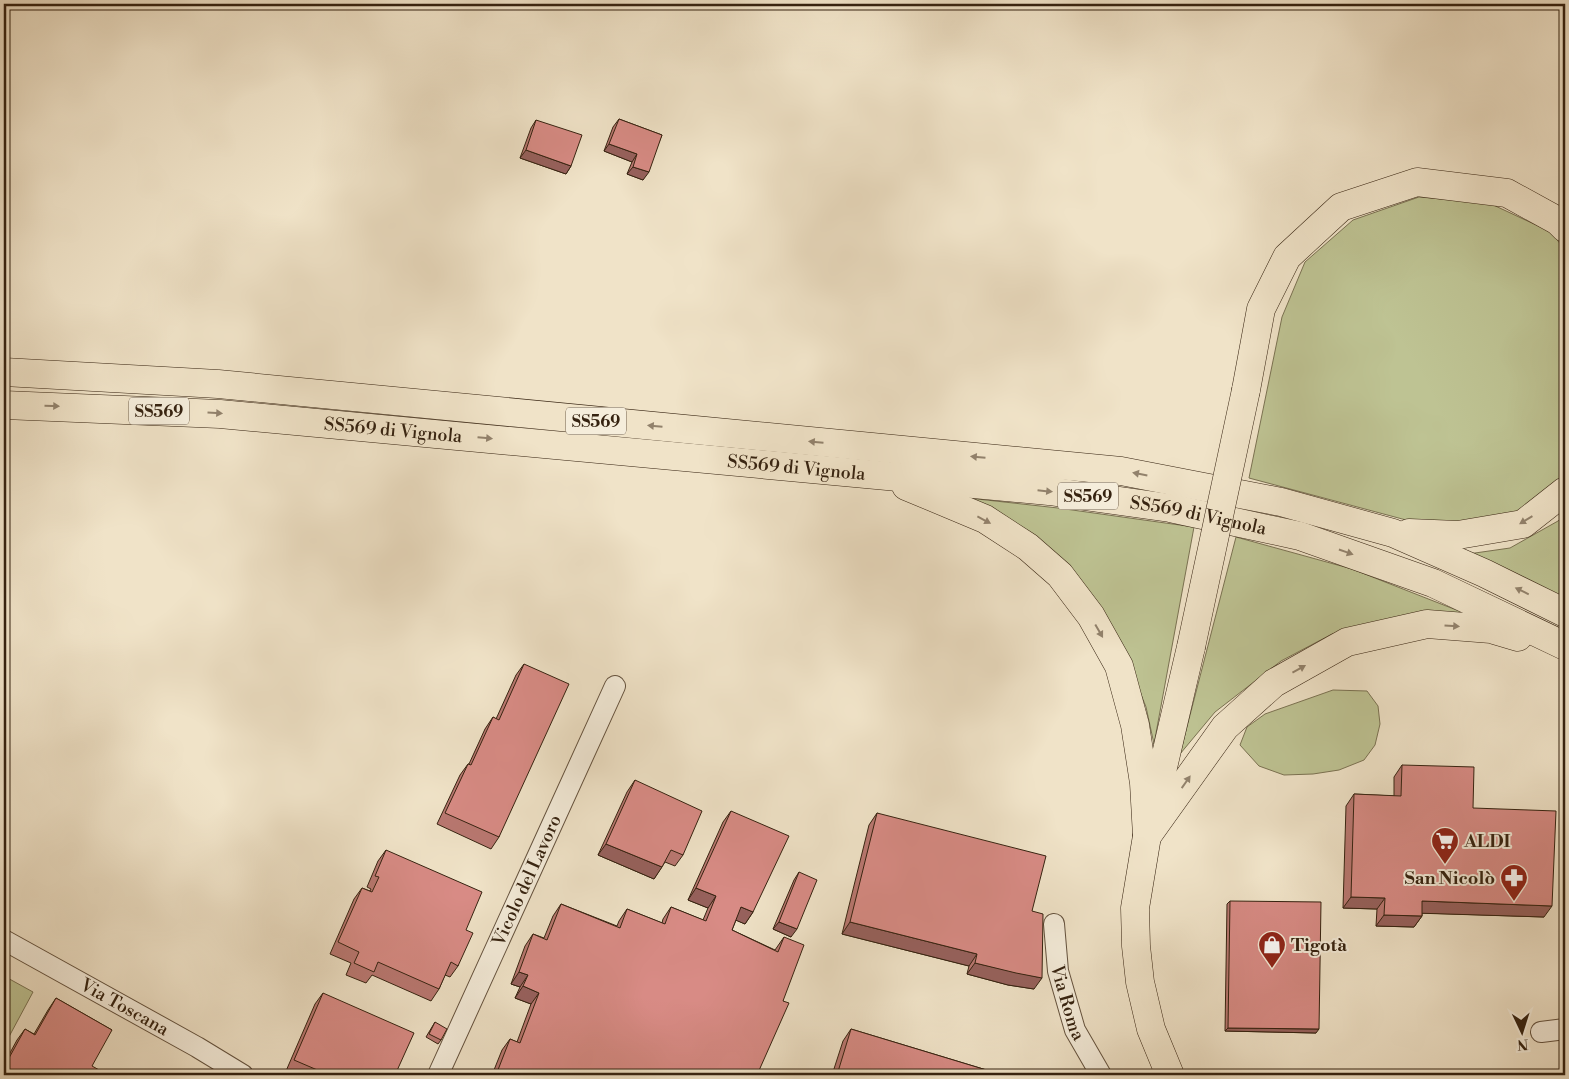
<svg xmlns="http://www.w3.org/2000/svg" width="1569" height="1079" font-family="'Libre Bodoni',serif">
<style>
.green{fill:#bec393;stroke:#7a7252}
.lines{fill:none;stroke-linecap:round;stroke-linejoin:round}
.minor-casing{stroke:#64523e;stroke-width:22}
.highway-casing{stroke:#352210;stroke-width:29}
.minor{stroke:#f5eddb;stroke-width:20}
.highway{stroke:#f0e3c8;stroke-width:28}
.highway-bridge-casing{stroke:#352210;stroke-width:29;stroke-linecap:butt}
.highway-bridge{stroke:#f0e3c8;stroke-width:28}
.wall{fill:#ba7872;stroke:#352210}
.shaded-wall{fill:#97615d;stroke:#352210}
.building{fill:#d88b85;stroke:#352210}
.oneway{fill:#92826c}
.labels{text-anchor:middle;stroke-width:4;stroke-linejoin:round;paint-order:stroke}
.shield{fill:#f5eddb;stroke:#6f5f4d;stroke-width:1}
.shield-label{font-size:16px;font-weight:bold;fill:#352210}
.street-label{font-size:18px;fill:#352210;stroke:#f5eddb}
.poi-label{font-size:18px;font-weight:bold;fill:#352210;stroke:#f5eddb;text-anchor:start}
</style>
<rect width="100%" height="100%" fill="#f0e3c8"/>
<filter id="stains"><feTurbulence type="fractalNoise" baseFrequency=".004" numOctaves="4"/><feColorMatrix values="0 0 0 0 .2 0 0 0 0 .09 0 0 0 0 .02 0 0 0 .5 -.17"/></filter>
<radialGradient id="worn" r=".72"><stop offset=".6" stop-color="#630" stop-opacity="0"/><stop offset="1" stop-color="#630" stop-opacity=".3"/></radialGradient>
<path class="green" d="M1419,197L1489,203L1551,232L1565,250V476L1527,509L1472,524H1421L1249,478L1282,317L1305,262L1353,220Z
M968,498L1058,508L1194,527L1154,744L1146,707L1119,639Z
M1565,514V599L1468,554L1510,548L1558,521Z
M1236,537L1352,569L1464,613L1398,619L1332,634L1281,661L1215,712L1180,754Z
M1333,690L1367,691L1378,706L1380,724L1375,745L1364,760L1339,770L1313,774L1284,775L1259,766L1240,745L1247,727L1265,714Z
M4,976L33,992L4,1046Z"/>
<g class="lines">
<defs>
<g id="minor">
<path id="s1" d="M1054,924L1058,971L1075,1030L1101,1075"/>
<path id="s2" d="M4,940L197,1047L243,1075"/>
<path d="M1541,1032L1565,1029"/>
<path id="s3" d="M438,1075L615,686"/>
</g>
<g id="highway">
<path d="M4,372L218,384L1121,471L1281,502L1393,533L1484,573L1565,613"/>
<path d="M1246,390L1261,309L1287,257L1341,207L1417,182L1507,193L1558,221L1565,228"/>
<path id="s4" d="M4,405L220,414L1049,491L1170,508L1300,536L1433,583L1565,646"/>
<path d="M906,486L985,519L1028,547L1060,575L1091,616L1119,666L1135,725L1144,783L1147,836"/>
<path d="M1409,533L1458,535L1523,524L1565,491"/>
<path d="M1147,836L1225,727L1274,683L1347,642L1427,624L1491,629L1518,637"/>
<path d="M1170,1075L1151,1029L1140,982L1136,946L1135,908L1147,836L1191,647"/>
</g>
</defs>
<use href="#minor" class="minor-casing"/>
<use href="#highway" class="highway-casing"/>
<use href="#minor" class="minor"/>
<use href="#highway" class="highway"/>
<defs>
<path id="highway-bridge" d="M1191,647L1246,390"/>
</defs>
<use href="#highway-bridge" class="highway-bridge-casing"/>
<use href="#highway-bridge" class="highway-bridge"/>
</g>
<path class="wall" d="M619,119L662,135L643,180L627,174L632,162L604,151L613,127Z
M536,120L571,166L566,174L520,158L531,128Z
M524,664L499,837L491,849L437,824L460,775L468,764H469L485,729L493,717L496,719L516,675Z
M1402,765L1473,808L1544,917L1422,913V916L1414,927L1376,926L1377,909L1343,908L1346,806L1354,794L1394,796V777Z
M635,780L683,855L675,866L665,862L654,879L598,855L627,792Z
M731,811L753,912L745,924L736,920L732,930L775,950L784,937L783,1001L757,1075H492L502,1050L510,1039L517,1042L531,1004L515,998L520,987L511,984L525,946L533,934L544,938L553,916L561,904L617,926L619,921L627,909L662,923L663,919L671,907L703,920L708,908L688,900L723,822Z
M877,813L1032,911L1034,989L1008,985L967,974L969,966L842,934L869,825Z
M386,850L466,930L458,966L450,977L445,975L439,989L431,1001L372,975L366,983L346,975L351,963L330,954L354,899L362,888L370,891L371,889L367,887L378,861Z
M799,872L791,937L773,929L794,880Z
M1230,901L1316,1033L1225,1031L1227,904Z
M323,993L395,1075H295L286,1071L315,1004Z
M56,998L112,1030L4,1075V1064L17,1040L25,1029L34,1034L48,1010Z
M435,1022L441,1040L438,1044L426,1037Z
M851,1029L1003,1075H832L843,1041Z"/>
<path class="shaded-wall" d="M609,144L637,154L632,162L604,151Z
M526,150L571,166L566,174L520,158Z
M633,167L649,172L643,180L627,174Z
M606,844L662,867L654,879L598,855Z
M696,888L716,896L708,908L688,900Z
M1351,897L1385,898L1377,909L1343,908Z
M1422,901L1552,906L1544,917L1414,913Z
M741,907L753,912L745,924L733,919Z
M1384,915L1422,916L1414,927L1376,926Z
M779,922L797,929L791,937L773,929Z
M850,922L977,954L969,966L842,934Z
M975,963L1042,978L1034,989L1008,985L967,974Z
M519,972L528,975L520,987L511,984Z
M523,986L539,993L531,1004L515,998Z
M1228,1028L1319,1029L1316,1033L1225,1031Z"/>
<path class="building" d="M619,119L662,135L649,172L633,167L637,154L609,144Z
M536,120L582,135L571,166L526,150Z
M524,664L569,684L499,837L445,813L468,764L471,765L493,717L499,720Z
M1402,765L1474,767L1473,808L1556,811L1552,906L1422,901V916L1384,915L1385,898L1351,897L1354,794L1401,796Z
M635,780L702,811L683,855L671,850L662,867L606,844Z
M731,811L789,836L753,912L741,907L732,930L778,952L784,937L804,945L783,1001L789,1003L757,1075H496L510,1039L520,1043L539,993L523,986L528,975L519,972L533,934L547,940L561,904L620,928L627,909L665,924L671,907L706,921L716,896L696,888Z
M877,813L1046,856L1032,911L1043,914L1042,978L1016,973L975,963L977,954L850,922Z
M386,850L482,892L466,930L473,933L458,966L451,962L439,989L378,962L374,972L354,963L359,952L338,942L362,888L372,892L379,877L375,876Z
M799,872L817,880L797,929L779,922Z
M1230,901L1321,902L1319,1029L1228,1028Z
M323,993L414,1033L395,1075H329L294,1060Z
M56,998L112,1030L92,1066L101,1071L99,1075H4V1067L25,1029L35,1035Z
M435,1022L447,1029L441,1040L429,1034Z
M851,1029L1003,1075H837Z"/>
<defs><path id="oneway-solid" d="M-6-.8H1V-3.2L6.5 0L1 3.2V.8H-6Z" transform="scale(1.25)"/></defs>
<g class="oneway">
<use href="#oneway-solid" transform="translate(52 406) rotate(2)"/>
<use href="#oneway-solid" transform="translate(215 413) rotate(3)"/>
<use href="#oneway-solid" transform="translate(655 426) rotate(-175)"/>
<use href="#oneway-solid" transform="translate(485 438) rotate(5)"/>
<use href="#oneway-solid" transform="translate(816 442) rotate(-175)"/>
<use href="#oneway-solid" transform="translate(978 457) rotate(-175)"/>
<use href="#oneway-solid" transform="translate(1140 474) rotate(-169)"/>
<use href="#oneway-solid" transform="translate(1045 491) rotate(6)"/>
<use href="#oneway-solid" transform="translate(984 520) rotate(28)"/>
<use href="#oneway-solid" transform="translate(1526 520) rotate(149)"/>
<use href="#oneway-solid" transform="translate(1346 552) rotate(19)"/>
<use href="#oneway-solid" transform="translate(1522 591) rotate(-154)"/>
<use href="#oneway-solid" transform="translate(1452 626) rotate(4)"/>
<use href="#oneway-solid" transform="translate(1099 631) rotate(60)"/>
<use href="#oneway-solid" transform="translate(1299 669) rotate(-29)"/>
<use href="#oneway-solid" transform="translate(1186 782) rotate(-55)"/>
</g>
<defs>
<symbol id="supermarket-pin" viewBox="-11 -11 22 30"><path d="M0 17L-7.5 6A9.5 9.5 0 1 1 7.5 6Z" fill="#8f2418" stroke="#f5eddb"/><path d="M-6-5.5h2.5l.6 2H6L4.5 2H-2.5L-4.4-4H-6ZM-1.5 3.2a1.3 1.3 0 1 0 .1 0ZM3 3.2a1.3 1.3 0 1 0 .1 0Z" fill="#fff"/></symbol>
<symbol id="pharmacy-pin" viewBox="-11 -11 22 30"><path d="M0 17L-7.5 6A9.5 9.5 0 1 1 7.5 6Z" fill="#8f2418" stroke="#f5eddb"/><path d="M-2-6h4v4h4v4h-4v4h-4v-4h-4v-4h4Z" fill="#fff"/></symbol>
<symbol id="shop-pin" viewBox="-11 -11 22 30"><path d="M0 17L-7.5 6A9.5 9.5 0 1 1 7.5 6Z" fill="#8f2418" stroke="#f5eddb"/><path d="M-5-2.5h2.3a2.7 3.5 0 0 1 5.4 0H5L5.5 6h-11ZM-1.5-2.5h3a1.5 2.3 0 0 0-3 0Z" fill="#fff"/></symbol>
</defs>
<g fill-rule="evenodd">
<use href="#supermarket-pin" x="1429" y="825" width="32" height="43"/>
<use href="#pharmacy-pin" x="1498" y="862" width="32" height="43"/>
<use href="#shop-pin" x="1256" y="929" width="32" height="43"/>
</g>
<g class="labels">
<g class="shield">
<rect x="129" y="397.5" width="60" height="27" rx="4"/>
<rect x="566" y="407.5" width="60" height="27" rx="4"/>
<rect x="1058" y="482.5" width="60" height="27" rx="4"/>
</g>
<g class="shield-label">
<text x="159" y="417">SS569</text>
<text x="596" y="427">SS569</text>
<text x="1088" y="502">SS569</text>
</g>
<g class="street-label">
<text dy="6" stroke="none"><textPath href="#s4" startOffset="390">SS569 di Vignola</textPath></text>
<text dy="6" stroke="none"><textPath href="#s4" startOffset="795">SS569 di Vignola</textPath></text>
<text dy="6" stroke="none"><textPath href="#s4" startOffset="1200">SS569 di Vignola</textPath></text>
<text dy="6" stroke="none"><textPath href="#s3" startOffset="214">Vicolo del Lavoro</textPath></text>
<text dy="6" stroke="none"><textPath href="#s1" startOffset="80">Via Roma</textPath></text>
<text dy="6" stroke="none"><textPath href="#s2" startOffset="138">Via Toscana</textPath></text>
</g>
<g class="poi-label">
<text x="1464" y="847">ALDI</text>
<text x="1495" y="884" text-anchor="end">San Nicolò</text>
<text x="1291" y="951">Tigotà</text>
</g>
</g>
<rect width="1569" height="1079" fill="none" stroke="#f0e3c8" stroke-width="20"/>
<rect x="5" y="5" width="1559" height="1069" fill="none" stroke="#352210" stroke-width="2.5"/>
<rect x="10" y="10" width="1549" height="1059" fill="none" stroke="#352210"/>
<g transform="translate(1522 1032) rotate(176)" stroke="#f5eddb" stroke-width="4" paint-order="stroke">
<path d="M0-4L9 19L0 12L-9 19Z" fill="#352210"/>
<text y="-8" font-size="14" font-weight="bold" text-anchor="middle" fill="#352210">N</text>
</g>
<rect width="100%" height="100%" filter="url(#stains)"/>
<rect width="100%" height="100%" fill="url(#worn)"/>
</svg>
